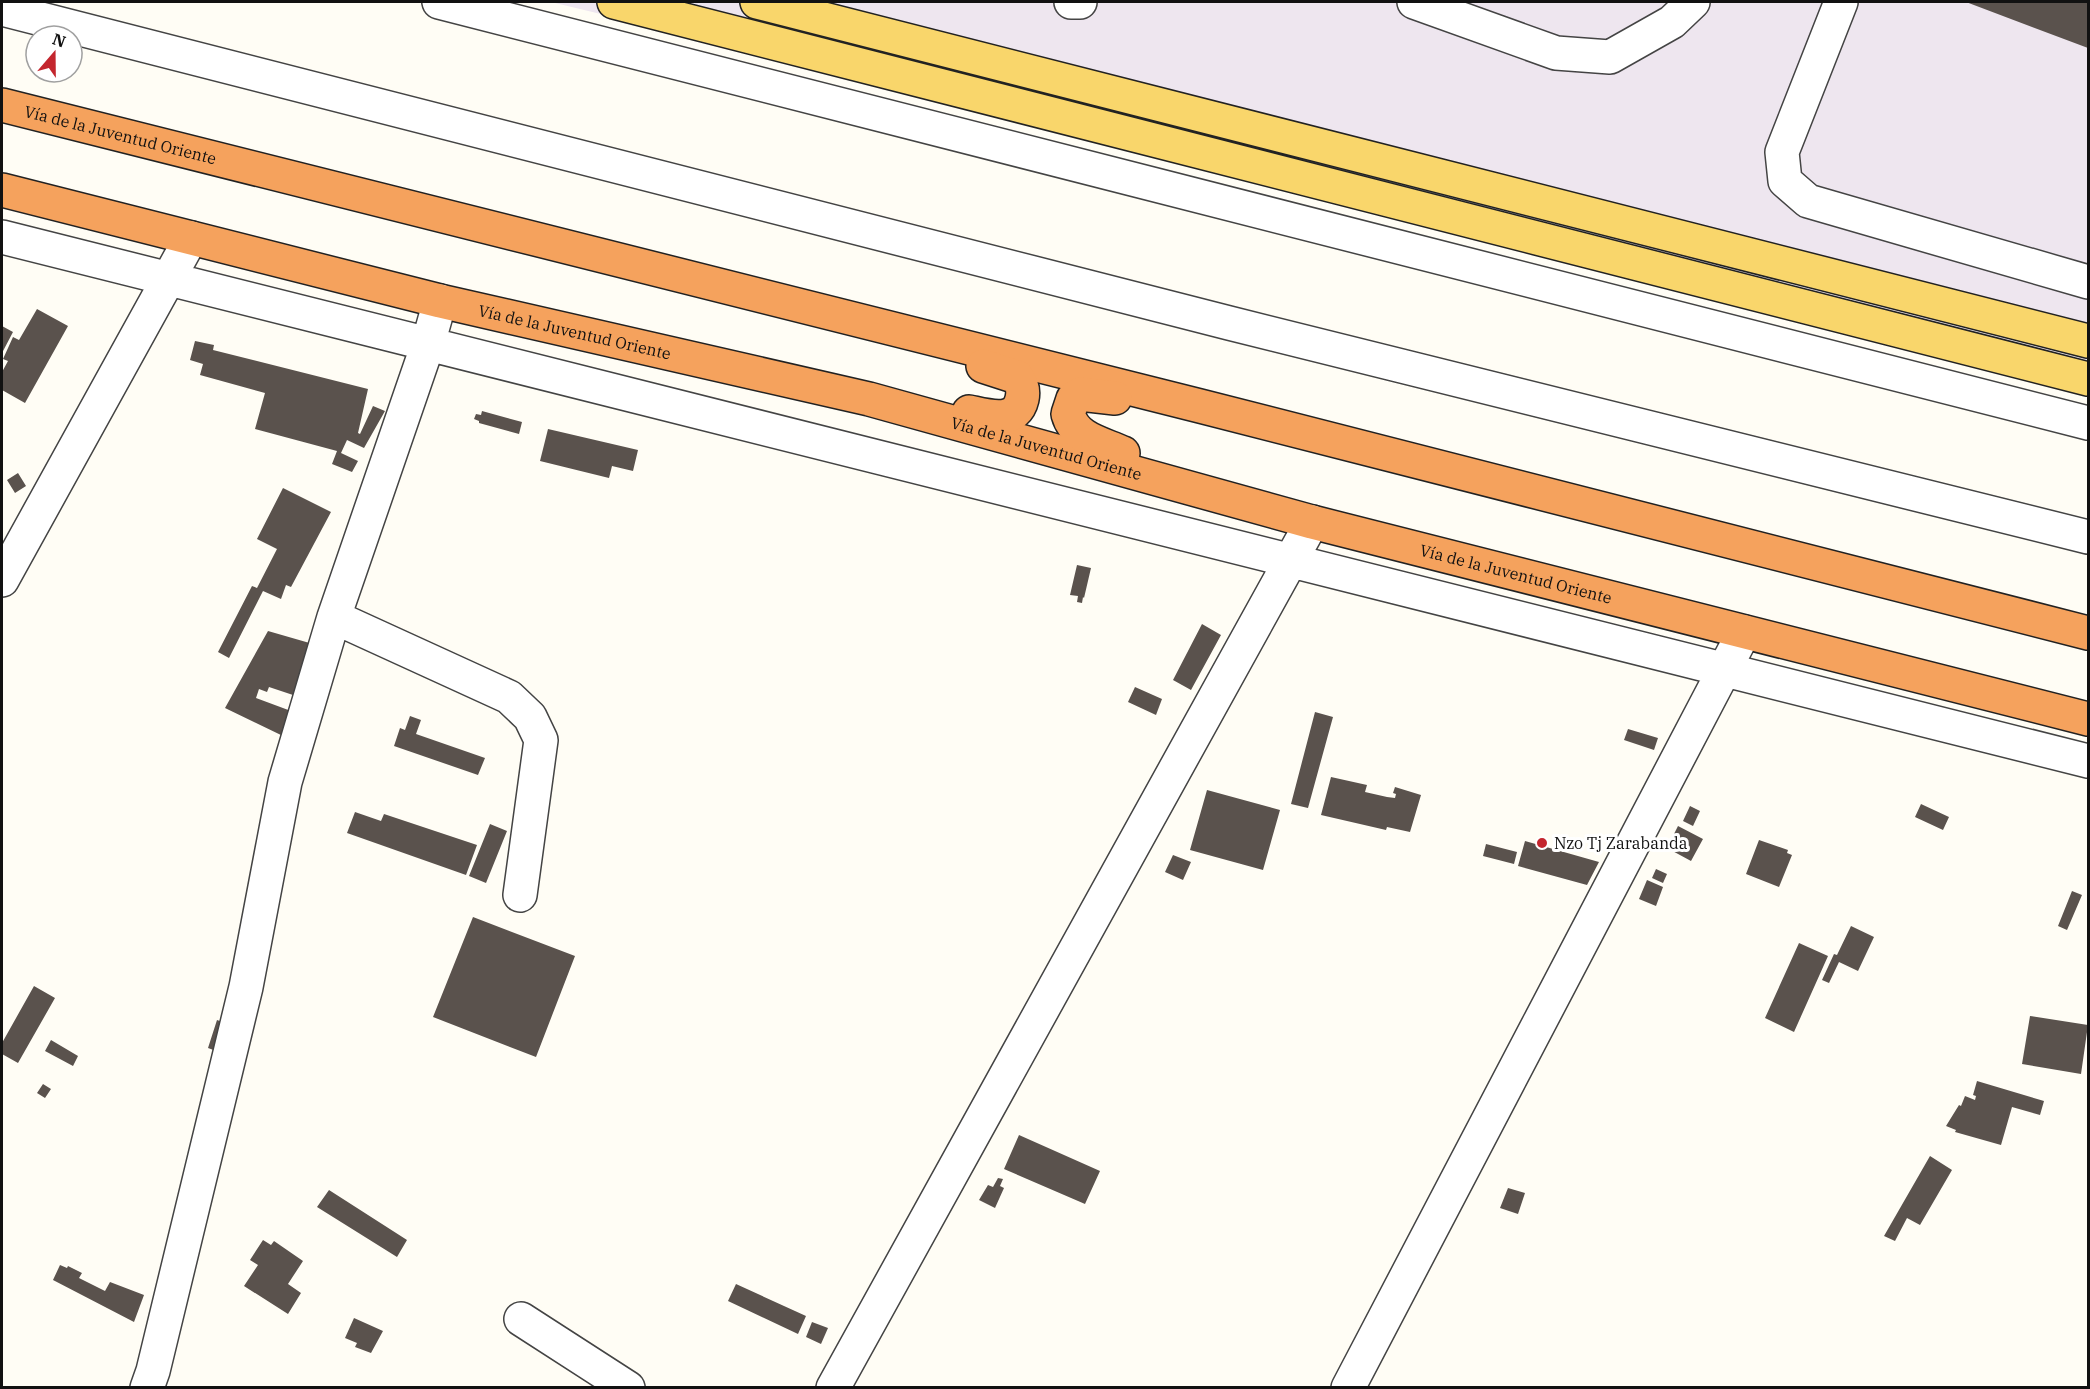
<svg xmlns="http://www.w3.org/2000/svg" width="2090" height="1389" font-family="'IBM Plex Serif',serif">
<style>
.industrial{fill:#eee6ef}
.building{fill:#5a524d}
.lines{fill:none;stroke-linecap:round;stroke-linejoin:round}
.minor-casing{stroke:#444;stroke-width:36}
.major-casing{stroke:#222;stroke-width:36}
.highway-casing{stroke:#222;stroke-width:36}
.minor{stroke:#fff;stroke-width:33}
.major{stroke:#f9d66b;stroke-width:33}
.highway{stroke:#f5a25d;stroke-width:33}
.poi-dot{fill:#c4262e;stroke:#fff;stroke-width:2}
.labels{text-anchor:middle;stroke-width:6;stroke-linejoin:round;paint-order:stroke}
.street-label{font-size:16px;fill:#111;stroke:#fff}
.poi-label{font-size:16px;fill:#111;stroke:#fff;text-anchor:start}
</style>
<rect width="100%" height="100%" fill="#fffdf5"/>
<path class="industrial" d="M551,2H2088V391L609,16Z"/>
<path class="building" d="M1966,2H2088V48Z
M37,309L68,326L25,403L2,390V372L8,361L3,359L13,337L19,340Z
M2,326L13,332L2,353Z
M195,341L214,345L213,350L368,389L358,433L360,434L373,406L385,411L364,448L347,440L341,453L358,461L352,472L332,464L337,451L255,429L265,393L200,375L203,364L190,360Z
M482,411L522,422L519,434L479,423V421L474,419L476,414L481,415Z
M548,429L638,450L633,471L612,466L609,478L540,461Z
M18,473L26,486L15,493L7,480Z
M283,488L331,512L291,587L286,585L281,599L263,591L229,658L218,652L252,586L257,588L277,549L257,539Z
M1077,565L1091,568L1084,598L1083,597L1082,603L1077,602L1078,596L1070,595Z
M1202,624L1221,635L1191,690L1173,680Z
M268,631L313,644L296,696L269,687L267,692L259,689L256,698L291,711L283,736L225,708Z
M1135,687L1162,699L1156,715L1128,702Z
M1315,712L1333,717L1308,808L1291,804Z
M410,716L421,720L416,734L485,758L478,775L394,746L400,728L405,730Z
M1628,729L1658,738L1654,750L1624,740Z
M1331,777L1367,785L1365,792L1387,797L1395,798L1396,794L1393,793L1395,787L1421,795L1410,832L1387,827L1386,830L1321,815Z
M1207,790L1280,810L1263,870L1190,850Z
M1921,804L1949,817L1943,830L1915,817Z
M1690,806L1700,811L1693,826L1683,821Z
M355,812L381,821L384,814L477,845L466,875L347,833Z
M490,824L507,831L486,883L469,876Z
M1678,826L1703,839L1691,861L1667,848Z
M1759,840L1788,850L1787,853L1792,855L1779,887L1746,874Z
M1525,841L1599,862L1587,885L1518,866Z
M1486,844L1517,852L1514,864L1483,856Z
M1173,855L1191,862L1183,880L1165,872Z
M1656,869L1667,874L1663,883L1652,878Z
M1647,880L1663,887L1656,906L1639,899Z
M2072,891L2082,895L2067,930L2058,926Z
M473,917L575,956L536,1057L433,1017Z
M1851,926L1874,937L1858,971L1839,962L1829,983L1822,980L1834,954L1837,955Z
M1799,943L1828,956L1794,1032L1765,1018Z
M34,986L55,998L18,1063L2,1054V1043Z
M2030,1016L2088,1025L2081,1074L2022,1064Z
M217,1020L228,1024L219,1052L208,1048Z
M51,1040L78,1056L73,1066L45,1051Z
M1977,1081L2044,1101L2040,1115L2012,1107L2001,1145L1955,1132L1956,1130L1946,1126L1959,1105L1961,1106L1965,1096L1975,1100L1976,1096L1973,1095Z
M43,1084L51,1089L45,1098L37,1093Z
M1019,1135L1100,1171L1085,1204L1004,1169Z
M1930,1156L1952,1170L1920,1225L1907,1218L1895,1241L1884,1236Z
M998,1178L1003,1179L1000,1186L1004,1188L995,1208L979,1200L988,1185L993,1187Z
M1508,1188L1525,1193L1518,1214L1500,1208Z
M329,1190L407,1240L397,1257L317,1207Z
M263,1240L271,1245L274,1241L303,1261L288,1284L301,1293L288,1314L244,1286L258,1265L250,1260Z
M60,1265L67,1268L68,1266L82,1273L79,1278L105,1291L110,1282L144,1295L134,1322L53,1280Z
M736,1284L806,1316L798,1334L728,1301Z
M354,1318L383,1331L371,1353L355,1347L357,1343L345,1338Z
M812,1322L828,1328L821,1344L806,1337Z"/>
<g class="lines">
<defs>
<path id="minor" d="M439,2L2088,423
M1071,2H1080
M1414,2L1556,53L1610,57L1672,22L1693,2
M1841,2L1782,152L1785,181L1808,201L2088,282
M2,9L1229,323L2088,537
M2,237L2088,761
M2,580L191,238
M334,617L509,697L530,717L541,740L520,895
M521,1319L628,1388
M147,1388L153,1371L246,987L285,782L334,617L428,344L440,301
M833,1388L1312,522
M1348,1388L1744,632"/>
<path id="major" d="M614,2L2088,379
M757,2L2088,341"/>
<g id="highway">
<path id="s1" d="M2,105L1200,406L2088,633"/>
<path id="s2" d="M2,190L440,301L869,399L1312,522L2088,719"/>
<path d="M1115,398L1080,394L1073,399L1068,414C1075,439 1101,443 1123,453"/>
<path d="M969,412C988,416 1016,425 1022,399C1024,390 1022,384 1017,377L983,366"/>
</g>
</defs>
<use href="#minor" class="minor-casing"/>
<use href="#major" class="major-casing"/>
<use href="#highway" class="highway-casing"/>
<use href="#minor" class="minor"/>
<use href="#major" class="major"/>
<use href="#highway" class="highway"/>
</g>
<circle class="poi-dot" cx="1542" cy="843" r="6"/>
<g class="labels">
<g class="street-label">
<text dy="6" stroke="none"><textPath href="#s1" startOffset="122">Vía de la Juventud Oriente</textPath></text>
<text dy="6" stroke="none"><textPath href="#s2" startOffset="590">Vía de la Juventud Oriente</textPath></text>
<text dy="6" stroke="none"><textPath href="#s2" startOffset="1076">Vía de la Juventud Oriente</textPath></text>
<text dy="6" stroke="none"><textPath href="#s2" startOffset="1562">Vía de la Juventud Oriente</textPath></text>
</g>
<g class="poi-label">
<text x="1554" y="849">Nzo Tj Zarabanda</text>
</g>
</g>
<rect width="2090" height="1389" fill="none" stroke="#111111" stroke-width="6"/>
<g transform="translate(54 54) rotate(20)"><circle r="28" fill="#ffffff" stroke="#a0a0a0" stroke-width="1.5"/>
<path d="M0-4.5L10 22L0 15L-10 22Z" fill="#c4262e"/>
<text y="-9" font-size="16" font-weight="bold" text-anchor="middle" fill="#111111">N</text>
</g>
</svg>
